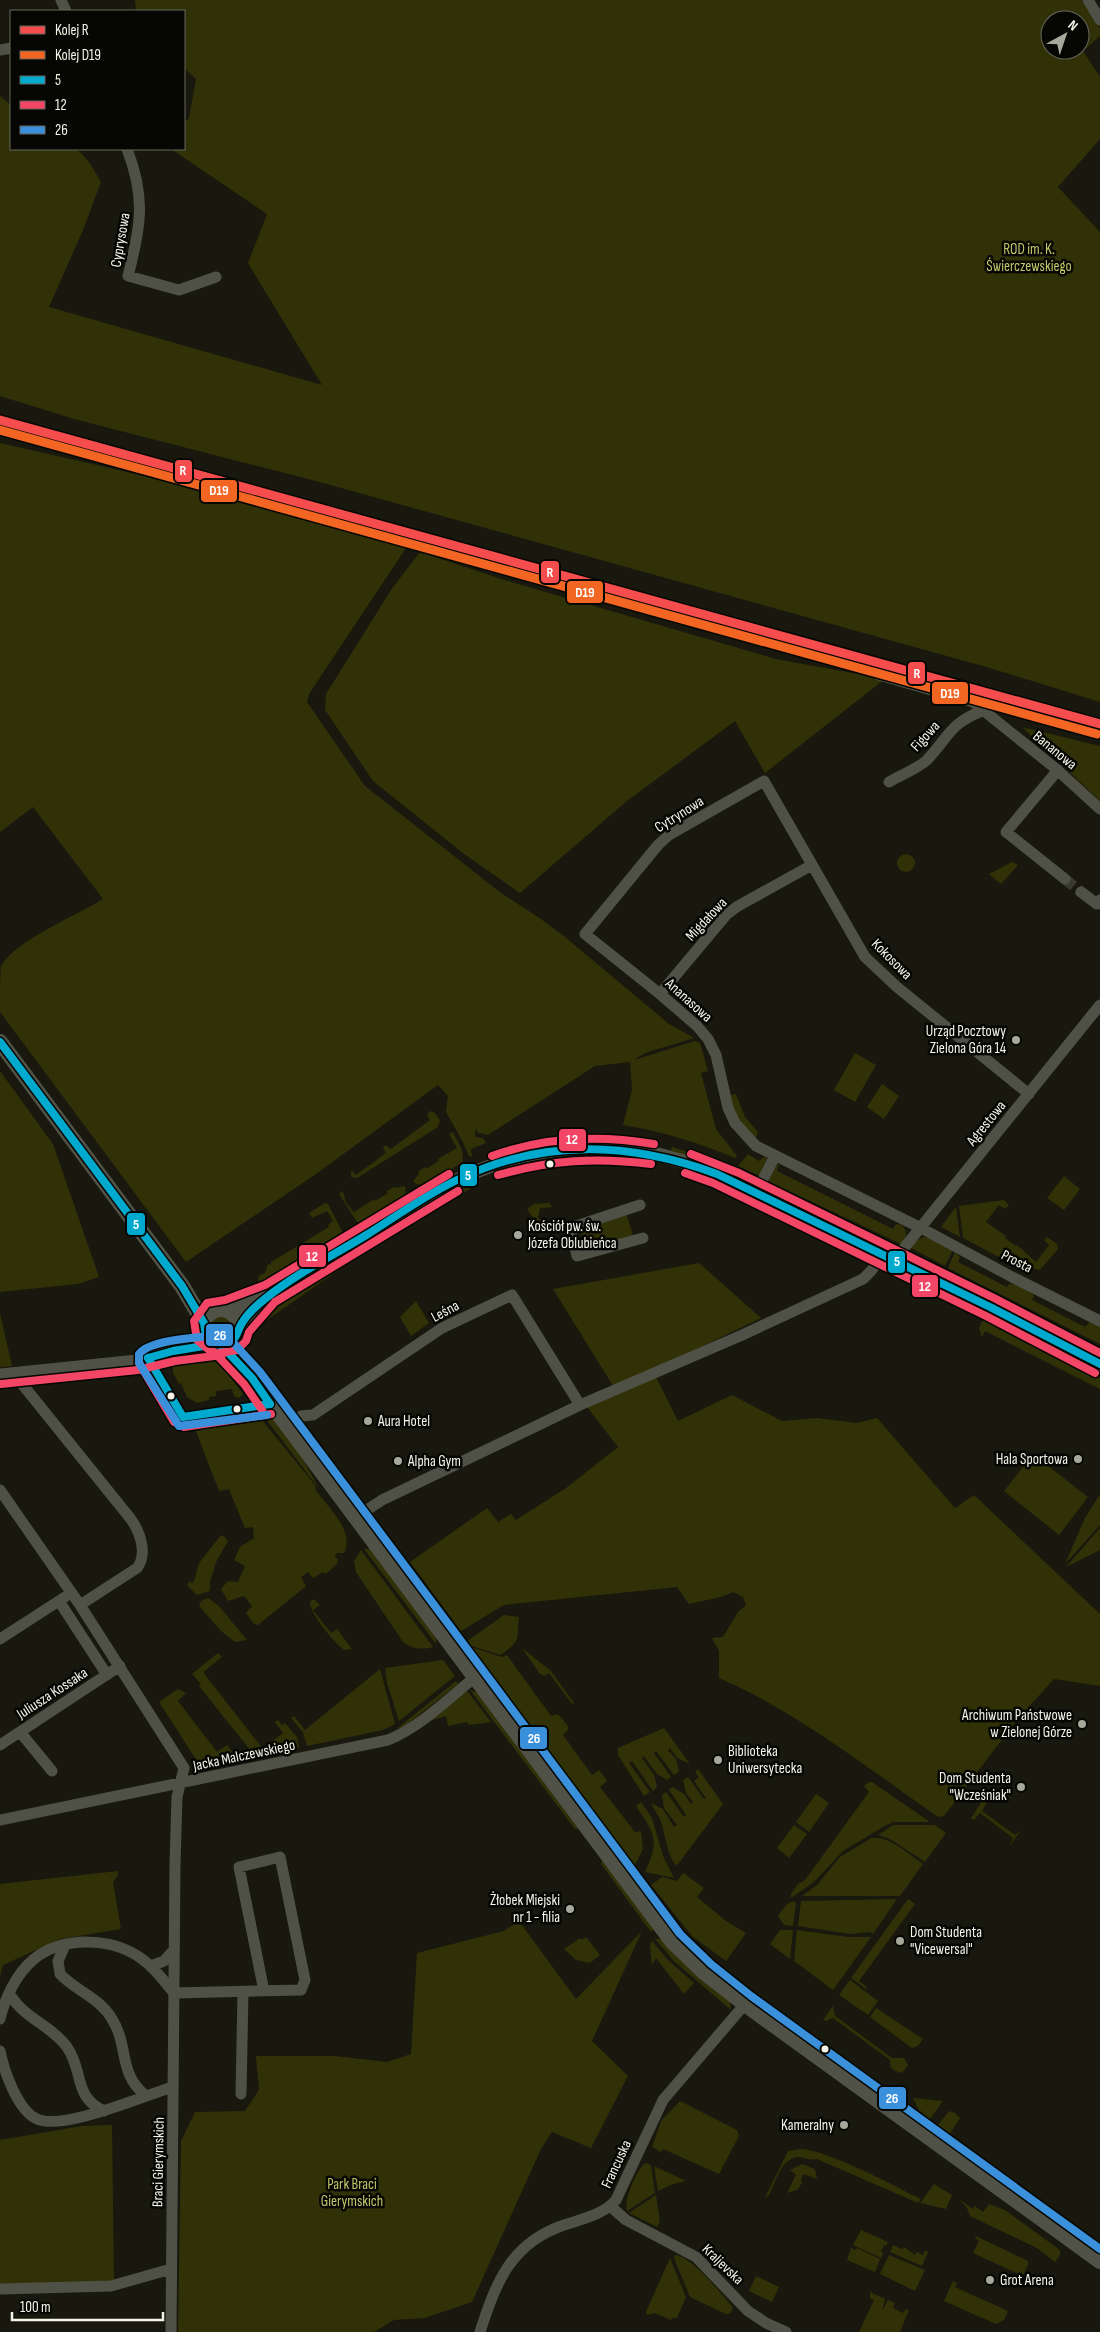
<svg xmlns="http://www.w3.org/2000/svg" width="1100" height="2332" font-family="'Sofia Sans Condensed',sans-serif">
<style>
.green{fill:#313107;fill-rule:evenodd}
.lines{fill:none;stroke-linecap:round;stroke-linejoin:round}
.minor-tunnel{stroke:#39392f;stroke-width:11;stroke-dasharray:11 5.5;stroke-linecap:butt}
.minor{stroke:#505146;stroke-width:11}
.tertiary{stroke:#505146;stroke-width:14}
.secondary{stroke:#515247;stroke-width:16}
.bus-1-casing{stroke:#060702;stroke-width:11}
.bus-2-casing{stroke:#060702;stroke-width:11}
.bus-3-casing{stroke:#060702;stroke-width:11}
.bus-1{stroke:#00a9ce;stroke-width:8}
.bus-2{stroke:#f34667;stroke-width:8}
.bus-3{stroke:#3a90db;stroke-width:8}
.rail-1-casing{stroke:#060702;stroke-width:12}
.rail-2-casing{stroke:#060702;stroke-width:12}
.rail-1{stroke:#f54d4d;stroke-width:9}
.rail-2{stroke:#f26522;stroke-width:9}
.poi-dot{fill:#a7a89c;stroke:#060702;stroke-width:2}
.bus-dot{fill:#f4f5e8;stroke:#060702;stroke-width:2}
.labels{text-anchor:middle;stroke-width:5;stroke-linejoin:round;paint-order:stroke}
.street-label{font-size:15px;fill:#f4f5e8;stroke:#060702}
.park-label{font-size:15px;fill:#c3c76b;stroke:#060702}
.poi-label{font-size:15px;fill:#f4f5e8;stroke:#060702;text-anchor:end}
.line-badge{stroke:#060702;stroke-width:2}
.badge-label{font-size:14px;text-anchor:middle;font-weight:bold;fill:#fff}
</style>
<rect width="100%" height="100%" fill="#18180e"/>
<path class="green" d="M135,0H1081L1100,28V36L1083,51L1100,77V139L1058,187L1100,232V702L990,668L316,481L74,419L0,396V96L11,105V149H77L89,162L101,182L83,230L49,307L322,385L248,263L267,214L171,149H184V123L189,118L196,79L184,68V11H136ZM1050,20H1080V50H1050Z
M0,443L273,505L410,542L309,694L307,702L365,786L501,893L541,919L565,937L669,1024L694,1038L645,1053L634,1060L695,1041L700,1043L708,1071L701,1073L716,1129L737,1156L735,1158C696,1142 665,1132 623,1125L632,1090L630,1062L595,1066L488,1135L479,1133L475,1129V1137L483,1138L486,1143L471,1149L472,1157L469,1156L463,1142L446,1112L448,1096L438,1085L316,1174L186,1262L0,1012C0,1002 0,974 1,966C16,940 76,916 103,899L33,807L0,832Z
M420,552L501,579L776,659L885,679L765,773L735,721L627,801L520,893L464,854L373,781L325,710L326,694L391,590Z
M1022,727L1100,746V801Z
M897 863a9 9 0 1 1 18 0a9 9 0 1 1-18 0Z
M1012,862L1018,865L1001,884L989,874Z
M855,1053L876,1065L855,1102L834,1090Z
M0,1071L53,1144L99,1277L78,1284L0,1292Z
M882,1084L899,1096L884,1119L867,1107Z
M736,1094L745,1117L758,1132L755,1139C742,1126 732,1114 731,1095Z
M430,1111L435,1113L440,1120L438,1127L357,1178L351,1177V1170L356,1175L386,1153L383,1148L385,1145L391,1149L430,1120L427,1115Z
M453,1132L462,1150L463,1162L424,1185L416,1184L413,1181L419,1174L418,1172L425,1167L426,1169L439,1161L438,1159L457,1148L449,1134Z
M672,1147L707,1158L757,1181L753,1183L670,1152Z
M748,1154L759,1161L765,1156L769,1161L760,1176L738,1166Z
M779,1164L777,1171L893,1229L896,1224L902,1225C908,1233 907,1236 901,1244L768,1181L774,1167Z
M1064,1176L1080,1189L1064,1210L1047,1198Z
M477,1178L480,1183L367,1249L366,1246L456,1191L463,1184Z
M766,1185L896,1248L889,1251L766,1191Z
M405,1186L406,1194L403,1197L361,1224L357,1222L339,1194L343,1191L346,1203L354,1212L374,1199L375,1201L388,1193L387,1191L394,1187L395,1188Z
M1004,1200L1009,1205L1005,1209L999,1205L986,1222L1006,1236L1005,1238L1016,1246L1017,1245L1036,1262L1049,1245L1044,1240L1047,1237L1057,1244L1058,1249L1040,1270L1014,1265L963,1238L959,1206Z
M325,1203L328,1204L343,1233L257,1287L259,1276L265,1273L268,1264L271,1265V1262L329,1227L328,1225L333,1221L327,1211L312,1218L309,1213Z
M549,1203L552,1207L540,1208L538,1218L548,1226L555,1224V1229L550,1230L537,1224L527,1209L534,1204Z
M956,1207L960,1237L941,1227Z
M627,1215L633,1236L586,1250L579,1228Z
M924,1237L929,1238L953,1250L945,1266L911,1248L915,1241Z
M357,1252L360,1255L267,1320L258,1316C265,1305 273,1295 287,1295Z
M955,1252L960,1257L958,1262L1007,1287L1009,1284C1016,1284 1030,1289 1034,1296L1032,1300L1085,1327L1090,1322L1100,1326V1344L948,1268Z
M699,1263L761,1318L626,1383L654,1373L678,1421L732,1395L782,1421L817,1418L857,1423L877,1418L955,1508L974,1495L1100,1614V1686L1054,1679L1016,1721L944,1816L938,1817C868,1768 799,1713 719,1678V1651L712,1638L723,1637L738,1612L746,1605L743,1597L733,1592L721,1597L689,1604L677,1587L504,1605L461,1631L410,1562L487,1508L498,1522L511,1514L516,1520L566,1488L618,1447L584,1403L615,1389L553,1289Z
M948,1274L1100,1350V1357L945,1279Z
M416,1301L429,1323L411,1336L400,1317Z
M0,1313L12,1366L0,1367Z
M210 1327a11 11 0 1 1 22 0a11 11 0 1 1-22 0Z
M984,1318L1100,1378V1389L985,1331L982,1337L979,1328Z
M205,1353L213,1354L243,1394L239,1398L234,1396L232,1389L216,1391V1396L209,1397V1400L197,1403L187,1397L181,1383L179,1384L173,1373V1367L181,1359Z
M259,1410C279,1412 310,1472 320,1490Z
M257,1414L315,1485L316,1491C329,1508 355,1531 344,1553H337L334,1557L338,1559L337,1564L326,1574L323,1572L313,1578L308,1572L301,1577L306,1586L258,1625L254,1624L246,1613L252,1606L244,1596L228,1601L221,1589L228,1581L238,1582L245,1566L234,1560L240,1547L254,1538L253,1527L245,1528L229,1489L219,1491L192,1421Z
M1033,1454L1088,1497L1059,1535L1004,1491Z
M1100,1494V1525L1065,1564L1085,1518Z
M1100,1528V1550L1066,1567Z
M221,1535L225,1537L228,1541L217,1560L210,1581V1591L197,1595L187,1585L190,1581L192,1583L194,1581L199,1563Z
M364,1549H370L436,1637V1644Z
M361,1550L433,1647C423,1650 412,1649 403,1642L356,1572L354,1561Z
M208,1598L219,1606L247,1640L235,1642L221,1631L199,1606L201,1601Z
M314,1599L320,1605L313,1610L331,1633L337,1629L352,1649L344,1650C335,1643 309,1613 310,1602Z
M504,1615L519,1617C516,1641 523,1638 501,1655L468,1645L466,1642Z
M471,1647L502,1657L507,1655L551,1716L558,1714L568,1726V1730L563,1735L592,1775L599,1770L607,1781L600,1787L635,1832L641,1831L643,1849L634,1867L470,1648Z
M522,1648L551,1671L574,1703L572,1704L549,1673L545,1676L540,1674Z
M218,1653L222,1657L203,1672L266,1753L255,1756L199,1686L201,1684L192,1674Z
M443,1660L455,1676L399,1721L387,1683L385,1668Z
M380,1669L395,1724L383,1730L307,1746L303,1732L291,1718L294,1716L305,1730Z
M456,1681L458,1684L400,1730L399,1727Z
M178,1689L186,1693L178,1701L217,1752L227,1745L238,1759L201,1767L159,1702Z
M470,1690L478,1693L578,1829H575Z
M462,1692H468L491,1722L469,1725L467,1722L448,1726L446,1716L429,1721Z
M278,1720L282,1725L285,1723L297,1737L299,1748L271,1753L266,1746L283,1733L275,1722Z
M664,1728L690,1764L677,1758L670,1748L668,1750L676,1759L679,1772L674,1775L656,1751L654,1753L671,1777L667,1780L656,1773L644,1756L642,1758L654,1775L657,1787L653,1791L632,1761L629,1763L650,1792L644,1796L618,1755V1748Z
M698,1769L723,1804L678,1864L675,1865L669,1853L661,1821L651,1803L663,1809L674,1827L677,1825L664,1808L662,1795L666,1792L684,1817L686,1815L669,1790L673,1787L684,1794L691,1804L693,1802L686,1793L683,1780L688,1777L704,1799L706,1798L694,1781L699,1777L695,1772Z
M869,1782H872L930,1822H893L883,1827L843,1851L814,1882L791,1898V1894L798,1884L805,1880L869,1792L864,1786Z
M816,1794L829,1803L809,1832L796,1822Z
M984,1798L988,1800L982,1811L1015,1835L1021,1830L1009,1847L1013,1838L980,1813L974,1820L971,1818Z
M641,1802L652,1818L663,1856L674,1878L645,1872C660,1839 655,1835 636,1806Z
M794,1825L807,1834L789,1858L777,1848Z
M893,1825H935L946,1833L925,1862L890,1839L878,1835Z
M871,1838C890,1836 908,1854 923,1864L900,1896H802L817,1885L840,1857Z
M602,1860L654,1928L651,1932L601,1864Z
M118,1871V1875L113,1882L121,1929L60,1939L3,1965L0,1977V1884Z
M683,1873L704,1888L697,1897L726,1921L746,1933L726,1961L692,1936L651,1885L662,1877L677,1881Z
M897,1899L873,1934L870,1932L850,1934L798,1926L801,1901Z
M908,1899L915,1904L859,1981L867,1987L866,1989L851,1978Z
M793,1901L796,1903L793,1926L784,1925L778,1916L787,1904Z
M519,1921L576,1999L642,1931L592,2041L628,2076L591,2148L552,2132L541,2149L472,2302L425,2318L394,2320L374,2332H178L181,2141L195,2112L245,2111L259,2090L256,2056H335L387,2062L411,2054L417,1953L504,1931Z
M780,1930H793L790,1959L770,1944Z
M797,1930L848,1937H871L833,1990L794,1961Z
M586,1937L600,1955L590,1963L576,1960L564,1949L580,1938L582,1940Z
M655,1939H662L730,2001L731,2010L675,1962Z
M652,1941L668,1960L694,1983L684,1994L656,1958L652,1965L650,1946Z
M850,1980L878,2001L868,2015L839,1995Z
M833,2006L835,2016L892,2058H904L908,2065L902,2073L895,2071L891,2068L890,2060L833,2018L826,2021L823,2020Z
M876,2008L923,2039L918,2046L912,2048L870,2017Z
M913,2098L943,2101L930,2119L919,2110Z
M680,2101L737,2130L739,2136L719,2174L663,2149L661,2152L652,2147L661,2121Z
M949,2111L955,2113L960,2118L950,2134L938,2125Z
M112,2125L114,2281L0,2288V2140L82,2126Z
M801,2149C828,2150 894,2186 921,2199L918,2203L817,2159C810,2161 804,2157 797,2157C781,2159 776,2182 769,2195L765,2198L788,2151Z
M646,2163L651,2165L655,2193L627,2211C623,2202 637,2167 646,2163Z
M802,2164L815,2169L817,2179L803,2174L801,2180L802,2183L797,2190L787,2193L796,2175L790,2170Z
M654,2166L686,2181L673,2184L658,2191Z
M934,2184L952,2195L946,2209L920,2203Z
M656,2195L660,2222L657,2227L629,2213Z
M959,2199L973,2209L975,2206L983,2212L989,2204L1005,2210L1060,2250V2255L1055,2262L1037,2248L970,2216L967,2208Z
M861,2230L888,2242L886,2246L884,2245L881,2251L883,2254L881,2258L853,2245Z
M976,2236L1028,2261V2265L1023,2276L973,2253L979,2241L975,2238Z
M893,2245L902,2249L904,2247L915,2255L917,2252L923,2255L925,2250L928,2252L922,2266L890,2252Z
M851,2248L856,2250L857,2248L880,2259L875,2272L847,2260Z
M675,2255C692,2256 721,2294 733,2307L731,2313L726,2314L690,2297L674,2258Z
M889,2255L925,2270L915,2291L880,2274Z
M670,2258L686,2297L677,2318H672L671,2320L655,2313L647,2315L646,2312Z
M756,2276L779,2287L772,2302L749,2291Z
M953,2281L957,2283L955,2287L1008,2311L1004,2320L996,2324L944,2301Z
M870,2292L885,2299L882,2311L888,2300L895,2303L893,2308L903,2313L906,2309L909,2310L900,2332H859L874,2300L870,2298Z"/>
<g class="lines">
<path class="minor-tunnel" d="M1065,879L1081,892"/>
<path class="minor" d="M61,0L66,11
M1088,0L1100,20
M0,50L11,48
M127,149C146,198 141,226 128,276L179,290L216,277
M879,675L973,702L1055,768L1100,809
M1058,770L1006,832L1065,879
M889,782C901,775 917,769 927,760C948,738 950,723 982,711
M1081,892L1097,904L1100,900
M660,994L727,914L738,906L812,865
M1029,1094L897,987L865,957L764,781L669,835L658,845L585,934L660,994L697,1026L708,1039L716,1055L728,1108L735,1123L756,1146L921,1228L1012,1277L1100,1321
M756,1193L775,1156
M640,1205L570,1228L577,1256L643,1238
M897,1262L904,1248L1100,1005
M176,1349L204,1331
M0,1374L137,1360L173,1351L216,1344
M14,1374L130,1518C140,1531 148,1554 137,1568L80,1605
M287,1427L301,1416L313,1415L442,1328L512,1295L580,1405
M0,1490L80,1605L184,1768L177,1797L175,1865L171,2332
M355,1518L382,1500L580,1405L740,1336L863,1279L871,1271L883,1255
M59,1601L107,1675
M0,1639L65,1597
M20,1732L52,1771
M0,1745L120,1666
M0,1820L388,1740C420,1727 447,1700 474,1678
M65,1945L58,1961L60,1974C76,1991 100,1998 112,2019C129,2046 118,2073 145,2095
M151,1966L164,1961L174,1950
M9,1993C23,2018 51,2025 67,2047C84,2071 73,2097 104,2111
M174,1993L301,1990L305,1980L280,1857L239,1867L264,1991
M0,2019C5,1998 16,1974 34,1959C63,1936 112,1937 142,1959C155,1968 164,1981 174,1993
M0,2051C4,2071 18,2111 37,2119C64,2131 145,2095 173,2087
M241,2094L243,1992
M610,2206L626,2220L696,2257L748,2311L766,2323L786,2332
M0,2289L111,2286L171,2269
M480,2332C496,2282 511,2243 564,2225C582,2219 603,2215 616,2200L663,2100L745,2004"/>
<path class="tertiary" d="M227,1310C320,1281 390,1206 480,1170C529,1150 588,1141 641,1151C708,1163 768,1198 828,1228C919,1273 1010,1318 1100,1364
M240,1327L265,1298"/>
<path class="secondary" d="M0,1042L182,1286L204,1323
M203 1327a18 18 0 1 1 36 0a18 18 0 1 1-36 0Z
M221,1345L252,1378L672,1941L704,1972L745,2004L1100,2261"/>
<defs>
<path id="bus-1" d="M0,1042L182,1286L204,1323L206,1335L216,1344C221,1345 226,1345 231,1342C237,1338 238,1329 242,1323C248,1313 257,1305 266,1298C297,1273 334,1255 368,1234C398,1215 427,1194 459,1179C544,1138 630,1142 717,1174L990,1307L1100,1364
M221,1345L252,1378L270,1404
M148,1358L173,1351L216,1344
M148,1358L183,1417
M183,1417L270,1404"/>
<path id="bus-2" d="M691,1154L739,1173L994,1298L1100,1353
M492,1156C544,1137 600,1135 654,1144
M685,1173L713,1183L986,1316L1095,1373
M449,1174L265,1285L225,1300L207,1303L194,1321L197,1340L214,1354L237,1350L246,1341L249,1332L275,1302L458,1191
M498,1175C551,1160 596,1157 651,1164
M214,1352L244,1384L262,1410
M139,1363L174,1422
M1,1384L138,1370L175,1361L222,1355
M184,1427L271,1414"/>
<path id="bus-3" d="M267,1415L179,1426L139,1363V1354C150,1339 203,1337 221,1335L228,1337L260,1372L680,1934L711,1964L751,1996L1100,2249"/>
</defs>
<use href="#bus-1" class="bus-1-casing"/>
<use href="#bus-2" class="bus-2-casing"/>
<use href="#bus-3" class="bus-3-casing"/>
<use href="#bus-1" class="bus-1"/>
<use href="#bus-2" class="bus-2"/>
<use href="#bus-3" class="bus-3"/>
<defs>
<path id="rail-1" d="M0,420L1100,724"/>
<path id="rail-2" d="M0,430L1097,734"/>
</defs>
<use href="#rail-1" class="rail-1-casing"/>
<use href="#rail-2" class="rail-2-casing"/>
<use href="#rail-1" class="rail-1"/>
<use href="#rail-2" class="rail-2"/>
</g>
<g class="poi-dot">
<circle cx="1016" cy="1040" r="5"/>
<circle cx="518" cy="1235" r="5"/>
<circle cx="368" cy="1421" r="5"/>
<circle cx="1078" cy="1459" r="5"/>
<circle cx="398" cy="1461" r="5"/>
<circle cx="1082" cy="1724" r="5"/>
<circle cx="718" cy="1760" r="5"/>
<circle cx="1021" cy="1787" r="5"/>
<circle cx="570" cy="1909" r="5"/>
<circle cx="900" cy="1941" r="5"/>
<circle cx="844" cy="2125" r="5"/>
<circle cx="990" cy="2280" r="5"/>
</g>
<g class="bus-dot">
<circle cx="550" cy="1164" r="4.5"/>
<circle cx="171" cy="1396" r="4.5"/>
<circle cx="237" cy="1409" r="4.5"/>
<circle cx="825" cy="2049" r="4.5"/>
</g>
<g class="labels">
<g class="street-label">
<text transform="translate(120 240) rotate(-80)" y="5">Cyprysowa</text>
<text transform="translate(925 736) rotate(-48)" y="5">Figowa</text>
<text transform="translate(1055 750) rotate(39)" y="5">Bananowa</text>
<text transform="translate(679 814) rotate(-32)" y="5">Cytrynowa</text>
<text transform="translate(706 919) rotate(-47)" y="5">Migdałowa</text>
<text transform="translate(892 959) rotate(45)" y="5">Kokosowa</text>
<text transform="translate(689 1000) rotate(42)" y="5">Ananasowa</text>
<text transform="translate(986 1123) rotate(-51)" y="5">Agrestowa</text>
<text transform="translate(1017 1261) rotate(27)" y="5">Prosta</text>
<text transform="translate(445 1311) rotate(-28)" y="5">Leśna</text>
<text transform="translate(52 1693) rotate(-33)" y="5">Juliusza Kossaka</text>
<text transform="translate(244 1755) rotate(-12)" y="5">Jacka Malczewskiego</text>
<text transform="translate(158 2162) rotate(-89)" y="5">Braci Gierymskich</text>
<text transform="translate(616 2164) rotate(-65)" y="5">Francuska</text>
<text transform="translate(723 2264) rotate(44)" y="5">Kraljevska</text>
</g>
<g class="park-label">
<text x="1029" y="254">ROD im. K.<tspan x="1029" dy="17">Świerczewskiego</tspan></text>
<text x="352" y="2189">Park Braci<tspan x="352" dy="17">Gierymskich</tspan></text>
</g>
<g class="poi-label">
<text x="1006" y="1036">Urząd Pocztowy<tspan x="1006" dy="17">Zielona Góra 14</tspan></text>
<text x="528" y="1231" text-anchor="start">Kościół pw. św.<tspan x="528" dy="17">Józefa Oblubieńca</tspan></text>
<text x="378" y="1426" text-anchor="start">Aura Hotel</text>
<text x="1068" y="1464">Hala Sportowa</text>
<text x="408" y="1466" text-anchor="start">Alpha Gym</text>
<text x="1072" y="1720">Archiwum Państwowe<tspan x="1072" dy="17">w Zielonej Górze</tspan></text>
<text x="728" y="1756" text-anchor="start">Biblioteka<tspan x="728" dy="17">Uniwersytecka</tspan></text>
<text x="1011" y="1783">Dom Studenta<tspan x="1011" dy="17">"Wcześniak"</tspan></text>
<text x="560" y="1905">Żłobek Miejski<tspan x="560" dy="17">nr 1 - filia</tspan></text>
<text x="910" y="1937" text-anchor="start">Dom Studenta<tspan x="910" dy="17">"Vicewersal"</tspan></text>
<text x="834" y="2130">Kameralny</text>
<text x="1000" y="2285" text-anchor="start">Grot Arena</text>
</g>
</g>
<g class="line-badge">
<rect x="174" y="459" width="19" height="24" rx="5" fill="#f54d4d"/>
<rect x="200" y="479" width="38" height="24" rx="5" fill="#f26522"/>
<rect x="540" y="560" width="20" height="24" rx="5" fill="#f54d4d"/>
<rect x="566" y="580" width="38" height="24" rx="5" fill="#f26522"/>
<rect x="907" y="661" width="19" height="24" rx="5" fill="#f54d4d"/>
<rect x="931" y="681" width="38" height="24" rx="5" fill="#f26522"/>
<rect x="558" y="1128" width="29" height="24" rx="5" fill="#f34667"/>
<rect x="459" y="1163" width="19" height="24" rx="5" fill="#00a9ce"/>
<rect x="126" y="1212" width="20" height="24" rx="5" fill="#00a9ce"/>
<rect x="298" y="1244" width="29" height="24" rx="5" fill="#f34667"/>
<rect x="887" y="1250" width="19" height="24" rx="5" fill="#00a9ce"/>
<rect x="911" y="1274" width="28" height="24" rx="5" fill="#f34667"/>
<rect x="205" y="1323" width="29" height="24" rx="5" fill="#3a90db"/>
<rect x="519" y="1726" width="29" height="24" rx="5" fill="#3a90db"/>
<rect x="878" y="2086" width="29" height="24" rx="5" fill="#3a90db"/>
</g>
<g class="badge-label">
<text x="183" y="475">R</text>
<text x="219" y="495">D19</text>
<text x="550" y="577">R</text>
<text x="585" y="597">D19</text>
<text x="917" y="678">R</text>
<text x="950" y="698">D19</text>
<text x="572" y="1144">12</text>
<text x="468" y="1180">5</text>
<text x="136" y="1229">5</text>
<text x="312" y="1261">12</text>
<text x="897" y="1266">5</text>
<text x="925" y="1291">12</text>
<text x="220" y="1340">26</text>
<text x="534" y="1743">26</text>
<text x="892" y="2103">26</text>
</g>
<rect x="10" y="10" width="175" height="140" fill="#060702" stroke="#65665e"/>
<rect x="20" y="26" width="25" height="8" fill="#f54d4d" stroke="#65665e"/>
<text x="55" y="35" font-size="15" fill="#f4f5e8">Kolej R</text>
<rect x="20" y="51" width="25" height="8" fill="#f26522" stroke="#65665e"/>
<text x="55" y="60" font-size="15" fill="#f4f5e8">Kolej D19</text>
<rect x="20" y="76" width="25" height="8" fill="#00a9ce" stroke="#65665e"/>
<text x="55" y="85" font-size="15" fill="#f4f5e8">5</text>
<rect x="20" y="101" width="25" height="8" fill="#f34667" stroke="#65665e"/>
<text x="55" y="110" font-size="15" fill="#f4f5e8">12</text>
<rect x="20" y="126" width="25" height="8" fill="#3a90db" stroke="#65665e"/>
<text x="55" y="135" font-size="15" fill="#f4f5e8">26</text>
<g transform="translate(1065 35) rotate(40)"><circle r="24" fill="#060702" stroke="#65665e"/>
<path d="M0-4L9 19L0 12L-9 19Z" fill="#a7a89c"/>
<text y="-8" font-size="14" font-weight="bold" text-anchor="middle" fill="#f4f5e8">N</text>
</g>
<path d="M12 2312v8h151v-8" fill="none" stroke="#f4f5e8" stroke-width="2.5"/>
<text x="20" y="2312" font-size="15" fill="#f4f5e8" stroke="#060702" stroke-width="4" paint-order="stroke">100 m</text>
</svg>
